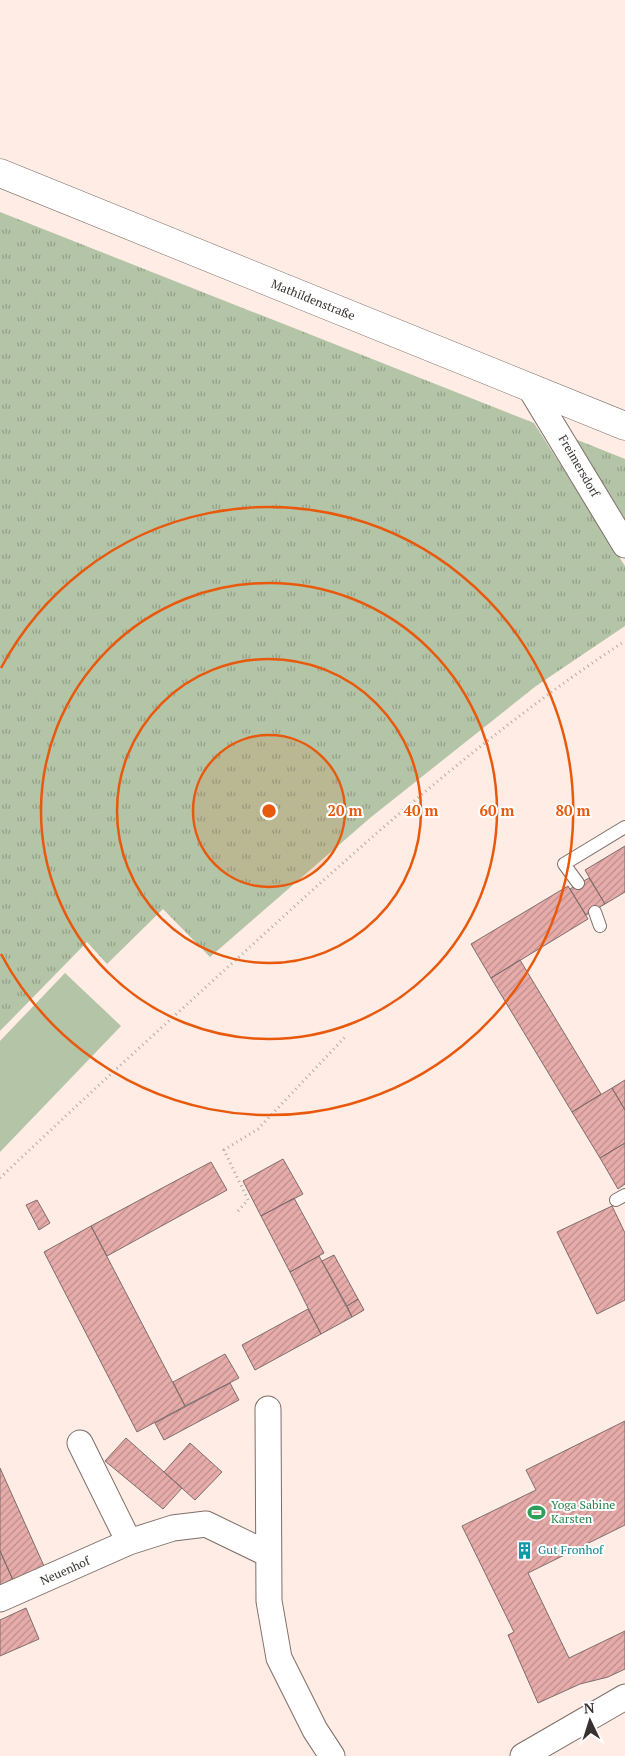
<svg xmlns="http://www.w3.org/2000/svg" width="625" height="1756" font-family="'PT Serif',serif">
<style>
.grass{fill:url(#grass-tufts)}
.pitch{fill:#b4c4a7}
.building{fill:url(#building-hatch);stroke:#7e6d6c}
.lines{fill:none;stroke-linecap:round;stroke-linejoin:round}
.service-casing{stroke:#7e6f69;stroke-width:14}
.minor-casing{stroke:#7e6f69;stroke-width:27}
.tertiary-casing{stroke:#7e6f69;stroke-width:29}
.path{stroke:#b7a9a4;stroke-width:3;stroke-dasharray:1 4;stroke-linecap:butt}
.service{stroke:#fff;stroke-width:12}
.minor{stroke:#fff;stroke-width:25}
.tertiary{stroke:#fff;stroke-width:28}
.ring{fill:none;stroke:#e8590c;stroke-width:2.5}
.labels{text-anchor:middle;stroke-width:4;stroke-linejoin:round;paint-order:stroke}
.street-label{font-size:12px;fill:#38312f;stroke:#fefefe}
.leisure-label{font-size:12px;fill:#27864d;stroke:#fefefe;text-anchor:start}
.culture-label{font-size:12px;fill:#0d838f;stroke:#fefefe;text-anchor:start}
.centre{fill:#e8590c;stroke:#fefefe;stroke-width:2.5}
.ring-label{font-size:15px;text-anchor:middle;font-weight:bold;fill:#e8590c;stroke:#fefefe;stroke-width:4;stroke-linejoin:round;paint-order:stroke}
</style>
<defs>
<pattern id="grass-tufts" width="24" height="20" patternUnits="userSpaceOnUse" patternTransform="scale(1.25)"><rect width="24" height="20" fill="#b4c4a7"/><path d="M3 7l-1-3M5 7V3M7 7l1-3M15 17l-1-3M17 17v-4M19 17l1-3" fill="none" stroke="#93a088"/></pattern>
<pattern id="building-hatch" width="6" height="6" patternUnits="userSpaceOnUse" patternTransform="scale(1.25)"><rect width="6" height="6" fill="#e7acaa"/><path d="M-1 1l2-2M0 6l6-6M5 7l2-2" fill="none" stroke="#bc8d8b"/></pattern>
</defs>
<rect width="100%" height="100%" fill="#feece5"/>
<path class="grass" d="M0,212L534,423L625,566V626L536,686L370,818L210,957L163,909L107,964L87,942L0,1031Z
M575,439L625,459V533Z"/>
<path class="pitch" d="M65,973L121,1026L0,1152V1041Z"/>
<path class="building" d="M625,846V892L605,904L585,870Z
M589,878L605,904L586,915L570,889Z
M568,886L588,919L491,978L471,944Z
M520,960L601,1094L572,1112L491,978Z
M625,1080V1110L612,1088Z
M612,1088L625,1110V1143L600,1158L572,1112Z
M625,1143V1184L618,1189L600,1158Z
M283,1159L303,1194L261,1216L243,1181Z
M211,1162L227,1190L107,1256L91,1226Z
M294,1198L324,1253L290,1272L261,1216Z
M37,1200L50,1223L39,1230L26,1205Z
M612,1206L625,1233V1300L597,1314L557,1232Z
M91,1226L185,1406L137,1432L44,1252Z
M334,1255L358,1299L347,1306L322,1261Z
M319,1256L352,1317L321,1334L290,1272Z
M358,1299L364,1310L352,1317L347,1306Z
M308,1309L321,1334L255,1370L242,1345Z
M225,1354L239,1378L185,1406L173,1382Z
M230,1383L239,1400L164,1440L155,1423Z
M625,1421V1525L528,1573L569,1658L625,1631V1669L608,1677L580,1684L538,1703L508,1635L514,1632L462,1526L536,1490L526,1470Z
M126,1438L182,1488L163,1509L105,1461Z
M190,1443L222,1472L195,1500L164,1472Z
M0,1468L44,1566L13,1580L0,1551Z
M0,1551L13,1580L0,1588Z
M26,1608L39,1639L0,1656V1620Z"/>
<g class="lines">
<defs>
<path id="service" d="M578,883L564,864L625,827
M595,912L600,926
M616,1200L625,1195"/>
<path id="minor" d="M530,388L625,545
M268,1409L269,1601L279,1658L315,1730L332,1756
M80,1443L129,1542
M0,1599L129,1542L173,1528L206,1524L268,1554
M523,1756L625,1697"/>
<path id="tertiary" d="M0,173L625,426"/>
</defs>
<use href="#service" class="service-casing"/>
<use href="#minor" class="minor-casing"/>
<use href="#tertiary" class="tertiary-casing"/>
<path class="path" d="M0,1178C86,1096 174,1016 262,936C377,831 494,727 625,641
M238,1211L248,1200L224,1150L258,1129L347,1035"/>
<use href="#service" class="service"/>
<use href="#minor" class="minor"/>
<use href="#tertiary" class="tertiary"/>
</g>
<circle cx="269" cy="811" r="76" fill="#e8590c" fill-opacity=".12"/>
<g class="ring">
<circle cx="269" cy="811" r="76"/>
<circle cx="269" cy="811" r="152"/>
<circle cx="269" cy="811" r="228"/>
<path d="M1 668A304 304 0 1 1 1 954"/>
</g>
<defs>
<symbol id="stadium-bare" viewBox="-9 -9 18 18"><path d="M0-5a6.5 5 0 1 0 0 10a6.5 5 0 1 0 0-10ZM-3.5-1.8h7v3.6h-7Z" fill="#2e9e5b" stroke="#fefefe" stroke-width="2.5" paint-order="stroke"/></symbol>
<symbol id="building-bare" viewBox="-9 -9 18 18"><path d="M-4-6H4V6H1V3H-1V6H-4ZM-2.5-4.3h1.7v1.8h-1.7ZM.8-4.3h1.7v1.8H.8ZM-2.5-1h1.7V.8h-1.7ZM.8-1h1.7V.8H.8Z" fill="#0f9aa8" stroke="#fefefe" stroke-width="2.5" paint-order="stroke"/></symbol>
</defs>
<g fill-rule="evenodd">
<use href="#stadium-bare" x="524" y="1500" width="25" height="25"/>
<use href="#building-bare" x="512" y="1538" width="25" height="25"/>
</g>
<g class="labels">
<g class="street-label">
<text transform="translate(313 300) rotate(22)" y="4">Mathildenstraße</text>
<text transform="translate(579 466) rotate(60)" y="4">Freimersdorf</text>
<text transform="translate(65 1571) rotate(-24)" y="4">Neuenhof</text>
</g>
<g class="leisure-label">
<text x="551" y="1509">Yoga Sabine<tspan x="551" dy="14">Karsten</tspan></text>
</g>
<g class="culture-label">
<text x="538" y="1554">Gut Fronhof</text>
</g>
</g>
<circle cx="269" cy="811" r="8" class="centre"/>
<g class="ring-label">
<text x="345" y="816">20 m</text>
<text x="421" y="816">40 m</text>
<text x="497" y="816">60 m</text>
<text x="573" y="816">80 m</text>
</g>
<g transform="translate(590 1721) rotate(356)" stroke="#fefefe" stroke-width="4" paint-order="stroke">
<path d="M0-4L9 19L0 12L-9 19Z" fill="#38312f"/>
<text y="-8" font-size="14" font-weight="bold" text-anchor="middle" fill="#38312f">N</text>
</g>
</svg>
